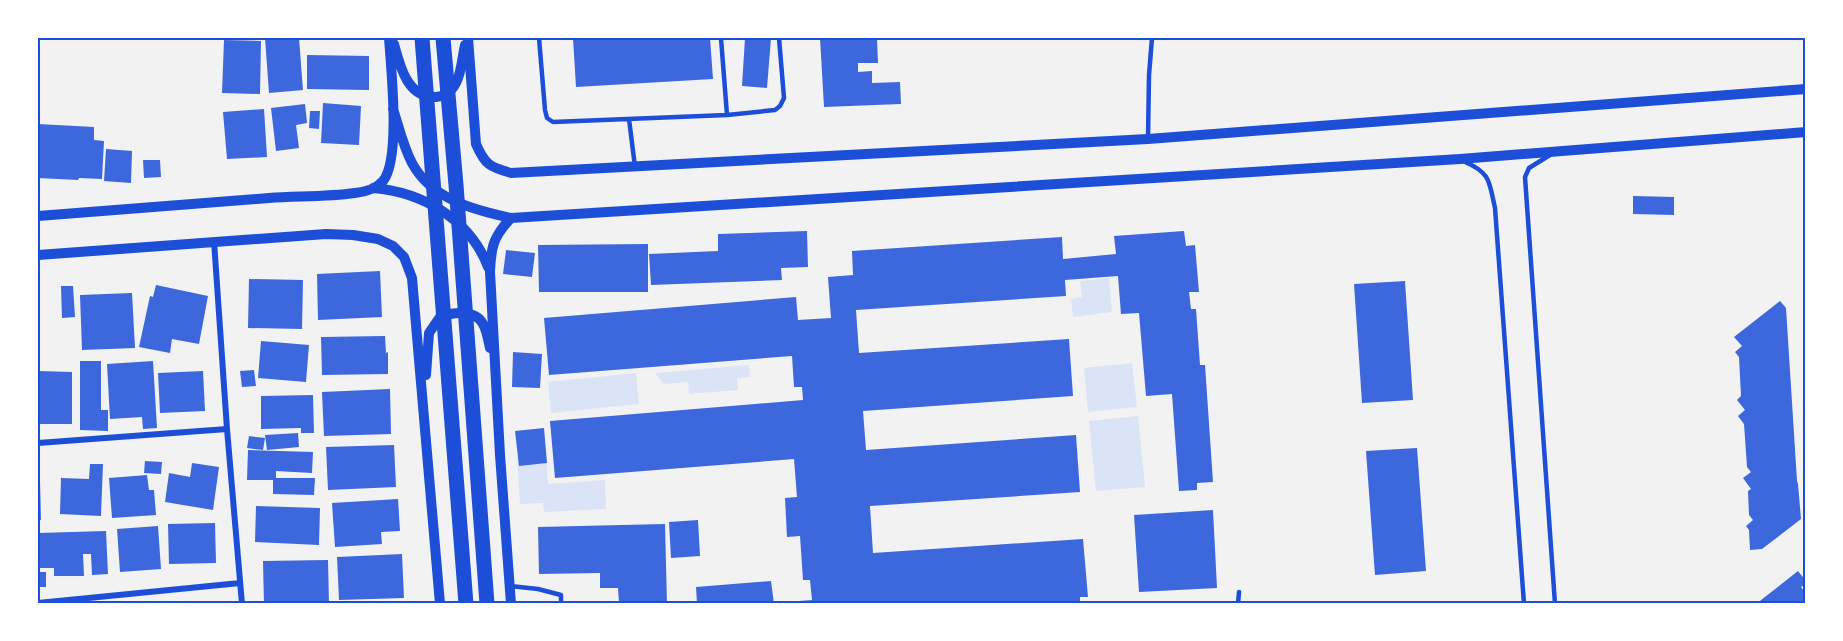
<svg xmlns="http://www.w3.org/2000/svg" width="1843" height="641" font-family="Georgia,serif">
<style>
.green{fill:#dbe4f7}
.building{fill:#3d67dc}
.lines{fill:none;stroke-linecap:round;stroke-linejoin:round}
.service{stroke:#1d4ed8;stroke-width:4.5}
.minor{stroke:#1d4ed8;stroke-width:6}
.tertiary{stroke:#1d4ed8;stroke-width:10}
.primary{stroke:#1d4ed8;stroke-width:15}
.neatline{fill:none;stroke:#1d4ed8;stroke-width:2}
</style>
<rect width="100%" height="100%" fill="#f2f2f2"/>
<path class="green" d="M1109,278L1112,312L1073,317L1071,299L1082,297L1080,281Z
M1132,363L1137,407L1088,412L1084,368Z
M749,365L750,377L737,378L738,390L689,394L688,382L664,384L655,373Z
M636,373L639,404L551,413L548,382Z
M1138,416L1145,487L1096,491L1089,421Z
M546,455L548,484L605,480L606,509L544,512L543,503L520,504L517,456Z"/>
<path class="building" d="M265,38H299L303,90L269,93Z
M573,38H710L713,79L576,87Z
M745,38H771L767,88L742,86Z
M820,38H877L878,63H858V72L872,71V83L900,82L901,104L824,107Z
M224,40L261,41L260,94L222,93Z
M307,55L369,56V90L307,89Z
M323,103L361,106L359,145L321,143Z
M305,104L307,123L296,125L299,148L276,151L271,108Z
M264,109L267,157L227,159L223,112Z
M310,111H320L319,129L309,128Z
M38,124L94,127V140L104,141L102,179L79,178L78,180L38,178Z
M106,149L132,151L131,183L104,181Z
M143,160H160L161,177L144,178Z
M1633,196L1674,197V215L1633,214Z
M807,231L808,267L781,268L782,280L651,285L649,254L718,251V234Z
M1184,231L1186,246L1195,245L1199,292H1189L1191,309H1196L1200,365H1205L1213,482L1197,483V490L1179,491L1172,394L1146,396L1139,313L1121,314L1118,276L1065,280L1066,296L856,310L859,353L1069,339L1073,396L863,411L866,450L1076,435L1080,492L870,506L873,553L1083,539L1088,597H1080V604H786V602L812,600L810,580H803L800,536L787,537L785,498L797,497L794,459L555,478L550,421L803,400L802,387H794L792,356L549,375L544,318L796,297L798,320L831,318L828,277L853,275L852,251L1062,237L1063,259L1116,254L1114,236Z
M648,244V292H539L538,245Z
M506,250L535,253L532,277L503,274Z
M380,271L382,317L318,320L317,274Z
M249,279L303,280L302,329L248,328Z
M1405,281L1413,400L1362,403L1354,284Z
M156,285L208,296L199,344L172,339L170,353L139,347L150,296L153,297Z
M61,286H73L75,317L62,318Z
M132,293L135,348L82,350L80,295Z
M1780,301L1786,308L1797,481L1798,484L1801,519L1762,549L1750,550L1749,530L1746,526L1753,520L1749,515L1748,491L1751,489L1743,478L1751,472L1747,467L1744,424L1738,416L1745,410L1737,400L1741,396L1739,357L1735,352L1742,346L1734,337Z
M385,336L386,353L388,352V374L322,375L321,337Z
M261,341L309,345L306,382L258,378Z
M513,352L542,354L540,388L512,387Z
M80,361H101V410H108V431L80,430Z
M153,361L157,428L143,429L142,417L110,419L107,364Z
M254,370L256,386L242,387L240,371Z
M38,371L72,372V424H38Z
M203,371L205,411L160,413L158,373Z
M390,389L391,434L324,436L322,392Z
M313,395L314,433H301V428L261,429V396Z
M544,428L547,463L519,466L515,431Z
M298,433L299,447L267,450L265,435Z
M249,436L265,438L263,450L247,448Z
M394,445L396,487L328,490L326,447Z
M1417,448L1426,571L1375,575L1366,451Z
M248,450L313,452L312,473L276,471V478H315L314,495L273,494V480H247Z
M145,461L162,462L161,474L144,473Z
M192,463L219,467L213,510L165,502L169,473L190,477Z
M90,464H103L101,516L60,514L61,478L89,479Z
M147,475L149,490H154L156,515L112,518L109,478Z
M38,481H40L41,520H38Z
M398,499L400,531L381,532L382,544L335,547L332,503Z
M256,506L320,508L319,545L255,542Z
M1213,510L1217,588L1139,592L1134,515Z
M698,520L700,556L671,558L669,522Z
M215,523L216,563L169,564L168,524Z
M665,524L667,604L619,603L618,588H600V573L539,574L538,527Z
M158,526L161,569L120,572L117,529Z
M106,531L108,574L92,575L91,554H83L84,576H54V568H38V533Z
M402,554L404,598L339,600L337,557Z
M328,560L329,604H264L263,561Z
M1798,571L1806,581V584L1801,587L1806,594V602L1803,604H1756Z
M38,572H46V587H38Z
M771,581L774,604H697L696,587Z"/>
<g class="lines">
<path class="service" d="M539,38L545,110L547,118L553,122L727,115L775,110L780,106L784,98L779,38
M721,38L727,115
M629,119L635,167
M1148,139L1149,75L1152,38
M1550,155L1529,168L1525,177L1555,604
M1465,162C1491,173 1489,182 1495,208L1524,604
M510,586L538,589L561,595V604
M1238,604L1239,592"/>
<path class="minor" d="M214,241L227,429L242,604
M38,443L227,429
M38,603L240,583"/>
<path class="tertiary" d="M468,38L476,144C485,165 490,167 511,173L1148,139L1806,89
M394,44C400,66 407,98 436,97C443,96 448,95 452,89C461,79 462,58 465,45
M393,109C399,127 403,146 412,163C431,199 474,210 511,218L1460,159L1806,132
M373,188C422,192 470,219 488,267
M38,216C115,210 192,204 269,198C297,196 326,197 355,193C365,192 376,189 383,181C401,159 391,68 389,38
M511,218C493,237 491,247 490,272L500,455L511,604
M38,255L326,234L353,235L378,239L393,246L404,257L412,278L440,604
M426,375L429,333L440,317C453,312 475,309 483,324C487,331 488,340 490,348"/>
<path class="primary" d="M422,38L466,604
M443,38L456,185L487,604"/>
</g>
<rect width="1843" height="641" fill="none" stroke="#ffffff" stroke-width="78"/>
<rect x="39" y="39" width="1765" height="563" class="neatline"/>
</svg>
